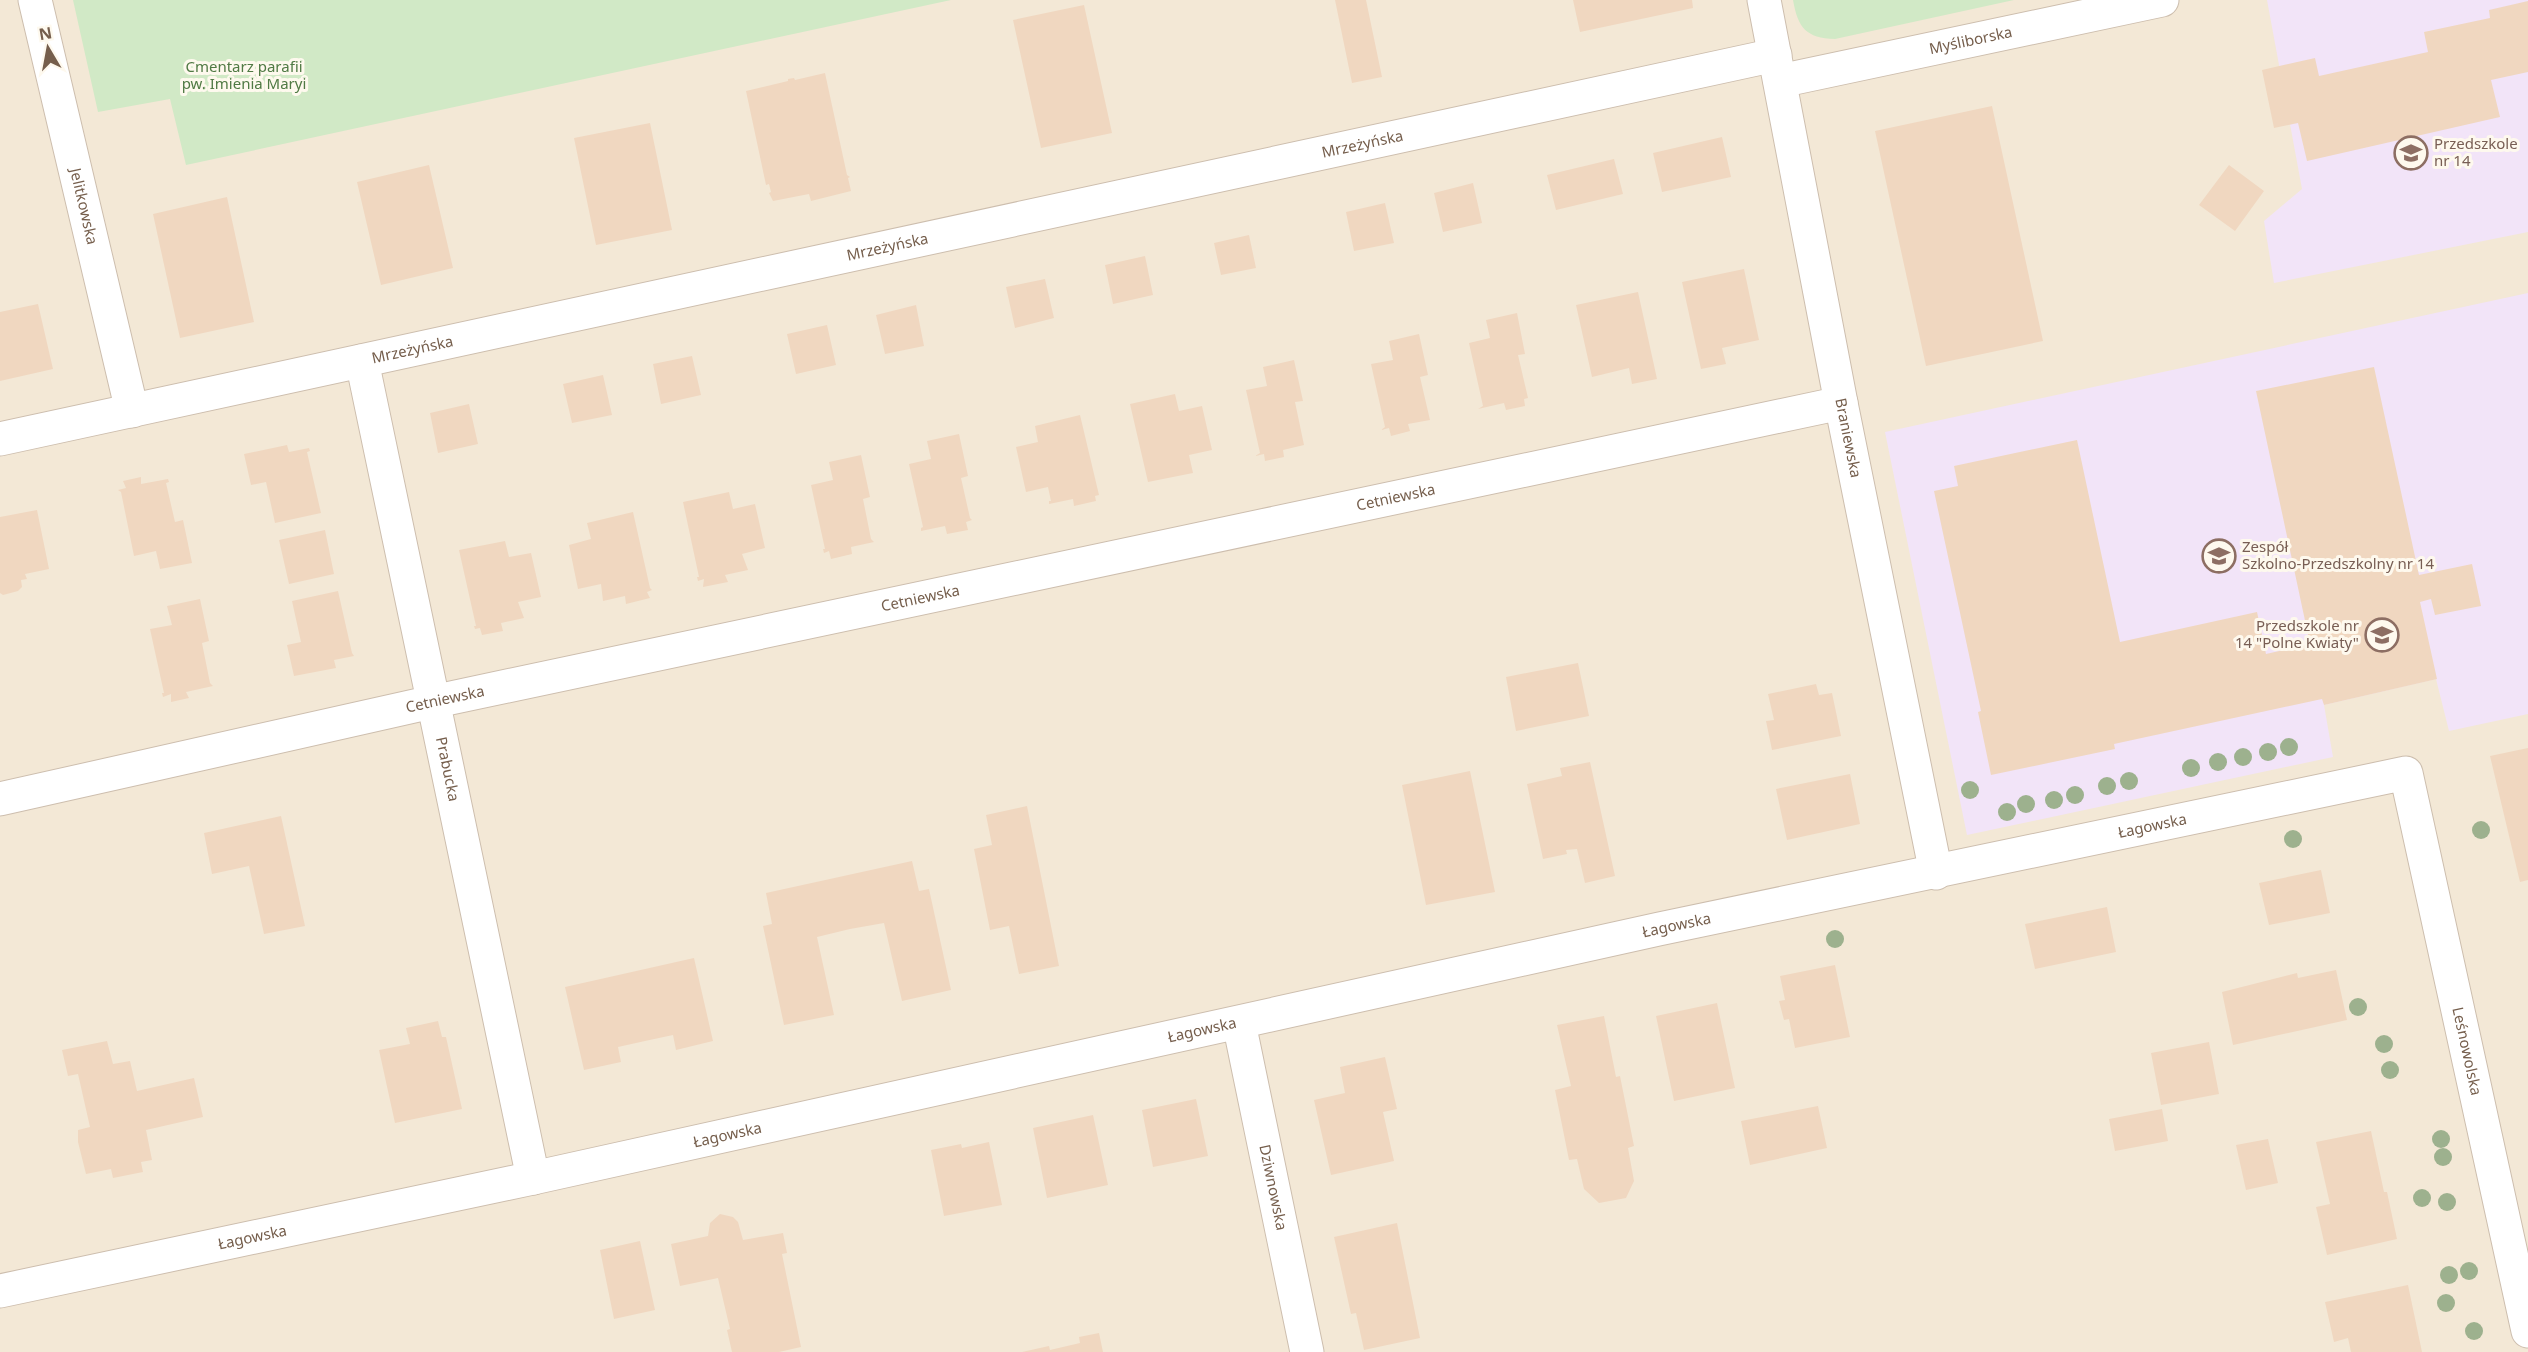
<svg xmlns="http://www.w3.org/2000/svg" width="2528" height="1352" font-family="'Noto Sans',sans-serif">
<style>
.residential{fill:#f3e8d6}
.education{fill:#f2e4f8}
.green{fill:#d1e9c6}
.building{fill:#f0d7c0}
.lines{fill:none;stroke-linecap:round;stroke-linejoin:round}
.minor-casing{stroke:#cdbeae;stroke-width:35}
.minor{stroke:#fff;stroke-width:33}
.tree{fill:#9db18e}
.labels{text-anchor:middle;stroke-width:6;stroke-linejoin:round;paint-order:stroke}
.street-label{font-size:15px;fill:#755e4c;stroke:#fef9ee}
.park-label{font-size:15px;fill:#507a44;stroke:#fef9ee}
.education-label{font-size:15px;fill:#785e54;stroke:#fef9ee;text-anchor:start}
</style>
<rect width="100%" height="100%" fill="#fcf5e8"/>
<path class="residential" d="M0,0H2528V1352H0Z"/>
<path class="education" d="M2267,0H2528V232L2274,283L2264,221L2302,189Z
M2528,293V714L2449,731L2436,679L2324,705L2333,757L1967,835L1885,432Z"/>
<path class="green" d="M73,0H951L186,165L170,99L98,112Z
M1793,0H2014L1835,39C1806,38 1798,28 1793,0Z"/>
<path class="building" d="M1335,0H1366L1382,77L1352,83Z
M1573,0H1692L1693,8L1580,32Z
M2528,1V72L2491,80L2500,117L2307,161L2298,123L2274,128L2262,70L2315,58L2319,76L2428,52L2424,32L2490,18L2489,10Z
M1084,5L1112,133L1041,148L1013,20Z
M825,73L847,175L850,177L848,178L851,191L811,201L809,194L773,201L769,193L771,192L769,184L766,185L746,91L788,81V79L794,78L795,80Z
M1992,106L2043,341L1926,366L1875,131Z
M650,123L672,230L596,245L574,138Z
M1722,137L1731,177L1662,192L1653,153Z
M1614,159L1623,194L1556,210L1547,175Z
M429,165L453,268L381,285L357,182Z
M2229,165L2264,191L2235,231L2199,205Z
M1473,183L1482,223L1443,232L1434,193Z
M227,197L254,322L180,338L153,214Z
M1385,203L1394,243L1354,251L1346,212Z
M1249,235L1256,268L1221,275L1214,243Z
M1145,256L1153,295L1113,304L1105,265Z
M1744,269L1759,340L1722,348L1726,364L1701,369L1682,282Z
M1045,279L1054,318L1015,328L1006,287Z
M1638,292L1657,379L1632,384L1629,368L1592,377L1576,305Z
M38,304L53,369L0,381V312Z
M916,305L924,346L885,354L876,315Z
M1517,313L1525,354L1518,355L1528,398L1524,399L1525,406L1506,410L1504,403L1478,409L1483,406L1469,343L1490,338L1486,320Z
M827,325L836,365L796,374L787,334Z
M1419,334L1428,375L1420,377L1430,420L1408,424L1410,431L1391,436L1389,428L1381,430L1385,427L1371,364L1393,360L1389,341Z
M692,356L701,395L661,404L653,364Z
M1294,360L1303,401L1295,402L1304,445L1283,450L1284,457L1265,461L1264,454L1255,456L1260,453L1246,390L1267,386L1263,367Z
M2374,367L2419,575L2472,564L2481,606L2435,615L2431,599L2420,602L2437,679L2324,705L2322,699L2114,744L2115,749L1991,775L1978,712L1981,711L1934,491L1958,486L1954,466L2077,440L2120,642L2257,612L2266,654L2310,644L2256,391Z
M603,375L612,415L572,423L563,384Z
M1175,394L1179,411L1202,406L1212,450L1189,455L1193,473L1148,482L1130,404Z
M469,404L478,444L438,453L430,413Z
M1080,415L1099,495L1095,496L1096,501L1074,506L1073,499L1049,504V501H1051L1048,487L1026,492L1016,447L1038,442L1035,426Z
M959,434L968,476L961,478L970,518L972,520L966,522L968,530L947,534L945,526L921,531V528L923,527L909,464L931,459L927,441Z
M287,445L289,452L309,448L310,451L307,452L321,513L275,523L266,482L251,485L244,454Z
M861,455L870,497L863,499L871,539L874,542L851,547L852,554L831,559L829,551L824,553L823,549H825L811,485L833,480L829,462Z
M141,477V484L168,479L169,482L166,483L175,522L183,520L192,563L160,569L156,551L134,556L121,492L118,490L126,488L123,481Z
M729,492L733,509L755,504L765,548L742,554L748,570L725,575L728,582L703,587L704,579L698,581L697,577H699L683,502Z
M37,510L49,569L25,574L27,579L21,580L22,587L18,591L3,595L0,593V517Z
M633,512L650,588L652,590L647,592L650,598L626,604L625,596L603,601L601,584L578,589L569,545L591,539L587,523Z
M325,530L334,574L289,584L279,540Z
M505,541L509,557L531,553L541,597L518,602L524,618L501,623L503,631L482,635L480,628L475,629L474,626H476L459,550Z
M338,591L352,653L354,656L334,660L336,668L294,676L287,645L301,642L292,601Z
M200,599L209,641L202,643L210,683L213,686L186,692L189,698L171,702V694L163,697L162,693H164L150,629L172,625L167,606Z
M1578,663L1589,716L1516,731L1506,677Z
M1816,684L1819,695L1832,693L1841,736L1772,750L1766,721L1774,720L1768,694Z
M2528,748V880L2520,882L2490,756Z
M1590,762L1615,876L1585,883L1577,849L1566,850L1567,854L1543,859L1527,784L1562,776L1560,768Z
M1470,771L1495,892L1426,905L1402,785Z
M1850,774L1860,824L1787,840L1776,789Z
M1027,806L1059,966L1019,974L1009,926L990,930L974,849L992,845L986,815Z
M281,816L305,926L264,934L249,866L212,874L204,833Z
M912,861L919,891L929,889L951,990L902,1001L884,923L850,929L817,937L834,1015L784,1025L763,926L772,924L766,893Z
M2321,870L2330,913L2269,925L2259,883Z
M2107,907L2116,952L2035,969L2025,924Z
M694,958L713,1041L676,1050L673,1035L645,1041L618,1047L621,1062L584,1070L565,987Z
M1835,965L1850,1037L1795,1048L1789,1019L1784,1020L1779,1001L1785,1000L1780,976Z
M2336,970L2347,1020L2233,1045L2222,992L2297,973L2298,978Z
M1717,1003L1735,1088L1674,1101L1656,1016Z
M1604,1016L1616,1077L1620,1076L1634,1146L1628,1148L1634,1181L1626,1198L1599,1203L1584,1189L1577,1159L1569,1160L1555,1090L1571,1086L1557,1025Z
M438,1021L442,1037H446L462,1109L395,1123L379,1050L410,1044L406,1028Z
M107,1041L113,1064L130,1061L137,1091L194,1078L203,1117L146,1130L152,1160L141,1162L143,1172L113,1178L111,1169L86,1174L78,1142V1130L90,1127L78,1074L68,1076L62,1050Z
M2209,1042L2219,1094L2161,1105L2151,1053Z
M1385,1057L1397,1109L1383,1112L1394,1161L1331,1175L1314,1100L1345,1093L1340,1067Z
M1196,1099L1208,1156L1153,1167L1142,1110Z
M1818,1106L1827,1148L1750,1165L1741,1121Z
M2162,1109L2168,1141L2115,1151L2109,1119Z
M1093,1115L1108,1185L1047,1198L1033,1128Z
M2371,1131L2384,1192H2387L2397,1239L2327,1255L2316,1207L2330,1204L2316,1142Z
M2268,1139L2278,1183L2246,1190L2236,1145Z
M989,1142L1002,1205L944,1216L931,1150L961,1144L962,1148Z
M720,1214L733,1217L738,1222L743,1240L783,1233L787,1253L782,1254L801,1347L779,1352H732L727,1330L730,1329L718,1278L680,1286L671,1244L708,1236L710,1223Z
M1397,1223L1420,1338L1364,1350L1356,1313L1351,1314L1334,1237Z
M640,1241L655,1310L614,1319L600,1250Z
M2408,1285L2422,1352H2351L2348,1338L2334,1342L2325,1302Z
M1099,1333L1103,1352H1022L1049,1346L1050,1350L1080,1343L1079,1337Z"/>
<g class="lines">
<defs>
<g id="minor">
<path id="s1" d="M35,0L132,411"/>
<path id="s2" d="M1764,0L1841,403L1936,873"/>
<path id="s3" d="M1780,81L2162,0"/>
<path id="s4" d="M362,361L533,1178"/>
<path id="s5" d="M0,439L1775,55"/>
<path id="s6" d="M0,799L432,702L1841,403"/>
<path id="s7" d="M1239,1023L1307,1352"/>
<path id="s8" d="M0,1291L533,1178L1659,929L2406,773L2528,1331"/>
</g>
</defs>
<use href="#minor" class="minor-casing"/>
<use href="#minor" class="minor"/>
</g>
<g class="tree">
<circle cx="2289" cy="747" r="9"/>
<circle cx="2268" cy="752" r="9"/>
<circle cx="2243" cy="757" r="9"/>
<circle cx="2218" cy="762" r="9"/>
<circle cx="2191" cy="768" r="9"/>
<circle cx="2129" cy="781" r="9"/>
<circle cx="2107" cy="786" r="9"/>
<circle cx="1970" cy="790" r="9"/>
<circle cx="2075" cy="795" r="9"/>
<circle cx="2054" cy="800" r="9"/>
<circle cx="2026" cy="804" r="9"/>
<circle cx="2007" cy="812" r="9"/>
<circle cx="2481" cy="830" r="9"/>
<circle cx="2293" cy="839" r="9"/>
<circle cx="1835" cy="939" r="9"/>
<circle cx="2358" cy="1007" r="9"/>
<circle cx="2384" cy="1044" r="9"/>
<circle cx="2390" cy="1070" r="9"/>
<circle cx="2441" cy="1139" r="9"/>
<circle cx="2443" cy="1157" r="9"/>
<circle cx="2422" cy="1198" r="9"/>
<circle cx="2447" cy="1202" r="9"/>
<circle cx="2469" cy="1271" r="9"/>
<circle cx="2449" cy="1275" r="9"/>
<circle cx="2446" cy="1303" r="9"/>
<circle cx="2474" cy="1331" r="9"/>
</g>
<defs>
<symbol id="school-ring" viewBox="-11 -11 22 22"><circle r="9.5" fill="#fef9ee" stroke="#8d6e63" stroke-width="1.5"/><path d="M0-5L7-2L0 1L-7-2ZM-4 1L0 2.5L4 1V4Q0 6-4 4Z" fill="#8d6e63"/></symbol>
</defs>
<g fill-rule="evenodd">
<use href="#school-ring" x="2392" y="134" width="38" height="38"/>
<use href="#school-ring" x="2200" y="537" width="38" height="38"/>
<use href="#school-ring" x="2363" y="616" width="38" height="38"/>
</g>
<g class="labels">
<g class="street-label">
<text dy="5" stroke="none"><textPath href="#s3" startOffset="195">Myśliborska</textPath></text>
<text dy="5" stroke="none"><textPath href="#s5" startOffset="1394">Mrzeżyńska</textPath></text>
<text dy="5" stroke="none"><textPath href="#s1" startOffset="212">Jelitkowska</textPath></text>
<text dy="5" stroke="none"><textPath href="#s5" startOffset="908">Mrzeżyńska</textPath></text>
<text dy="5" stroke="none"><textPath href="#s5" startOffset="422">Mrzeżyńska</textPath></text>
<text dy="5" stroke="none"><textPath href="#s2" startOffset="446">Braniewska</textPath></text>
<text dy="5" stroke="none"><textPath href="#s6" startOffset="1428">Cetniewska</textPath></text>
<text dy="5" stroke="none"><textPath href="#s6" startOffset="942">Cetniewska</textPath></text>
<text dy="5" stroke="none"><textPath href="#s6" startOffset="456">Cetniewska</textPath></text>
<text dy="5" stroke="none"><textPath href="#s4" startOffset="417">Prabucka</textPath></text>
<text dy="5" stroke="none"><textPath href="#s8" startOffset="2202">Łagowska</textPath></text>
<text dy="5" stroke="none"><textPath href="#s8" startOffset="1716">Łagowska</textPath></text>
<text dy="5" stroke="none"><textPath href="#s8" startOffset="1230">Łagowska</textPath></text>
<text dy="5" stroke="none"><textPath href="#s8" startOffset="2746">Leśnowolska</textPath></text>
<text dy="5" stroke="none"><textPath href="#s8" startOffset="744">Łagowska</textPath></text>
<text dy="5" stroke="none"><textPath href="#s7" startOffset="168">Dziwnowska</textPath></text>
<text dy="5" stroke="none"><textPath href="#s8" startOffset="258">Łagowska</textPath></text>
</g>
<g class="park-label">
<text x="244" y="72">Cmentarz parafii<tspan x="244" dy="17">pw. Imienia Maryi</tspan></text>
</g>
<g class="education-label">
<text x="2434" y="149">Przedszkole<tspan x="2434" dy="17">nr 14</tspan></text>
<text x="2242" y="552">Zespół<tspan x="2242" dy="17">Szkolno-Przedszkolny nr 14</tspan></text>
<text x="2359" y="631" text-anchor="end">Przedszkole nr<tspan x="2359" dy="17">14 "Polne Kwiaty"</tspan></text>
</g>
</g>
<g transform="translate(48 48) rotate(350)" stroke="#fef9ee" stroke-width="4.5" paint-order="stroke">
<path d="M0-4.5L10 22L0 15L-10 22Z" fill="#755e4c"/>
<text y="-9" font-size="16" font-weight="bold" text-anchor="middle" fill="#755e4c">N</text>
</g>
</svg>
